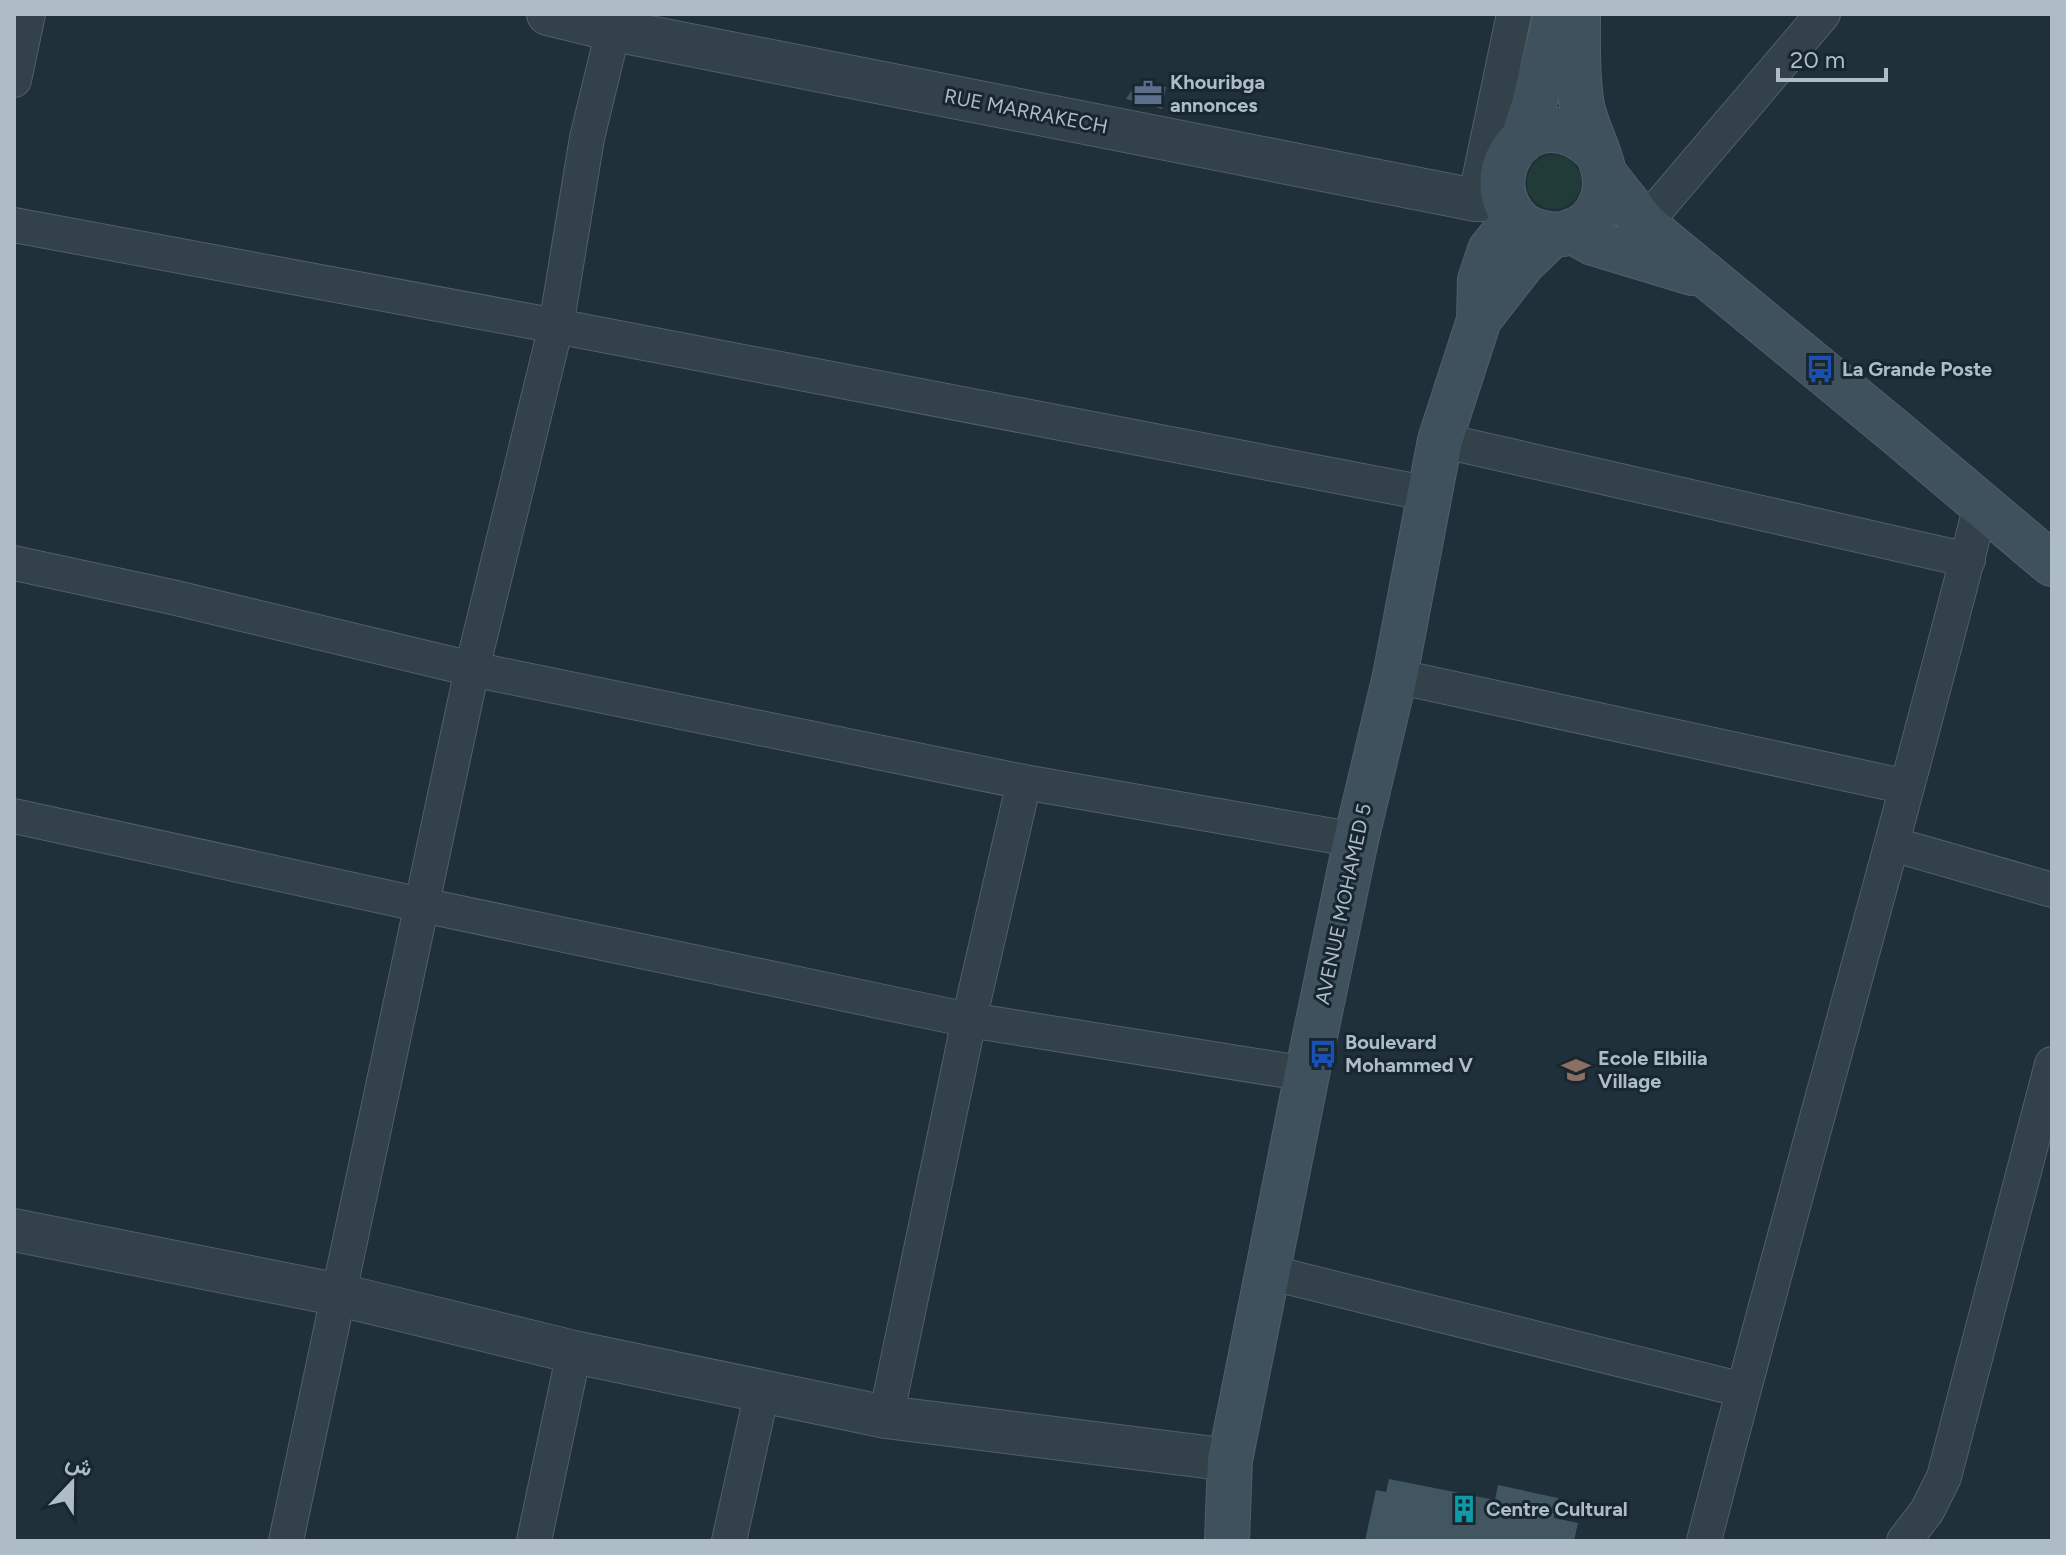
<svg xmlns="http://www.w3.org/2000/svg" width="2066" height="1555" font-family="Figtree,Vazirmatn,sans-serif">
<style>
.green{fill:#213b39}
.building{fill:#425662}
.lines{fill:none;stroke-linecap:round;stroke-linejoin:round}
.minor-casing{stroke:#505f68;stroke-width:36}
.tertiary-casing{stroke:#505f68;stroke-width:44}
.secondary-casing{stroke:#505f68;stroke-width:46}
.minor{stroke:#33414a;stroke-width:34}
.tertiary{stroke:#33414a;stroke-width:42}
.secondary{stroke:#40515e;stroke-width:44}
.labels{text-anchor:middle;stroke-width:6;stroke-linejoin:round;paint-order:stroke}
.poi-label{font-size:20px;font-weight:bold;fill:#adbcc7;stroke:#18262f;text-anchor:start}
.street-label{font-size:20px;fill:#adbcc7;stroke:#18262f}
</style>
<rect width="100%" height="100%" fill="#1f303a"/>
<path class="green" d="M1527 182a27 27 0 1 1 54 0a27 27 0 1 1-54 0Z"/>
<path class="building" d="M1136,84L1166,87L1162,109L1126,99Z
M1389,1479L1495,1500L1498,1485L1558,1498L1554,1518L1578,1523L1574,1541H1365L1376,1490L1386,1492Z"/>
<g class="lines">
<defs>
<path id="minor" d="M14,80L28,14
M1475,200L1514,14
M1644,224L1823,14
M14,225L556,326L1430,494
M1440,440L1968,560
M14,563L172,597L472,669L1024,782L1356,840
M1395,676L1907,787
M14,816L422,905L969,1020L1307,1074
M1892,844L2052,890
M1268,1272L1743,1390
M886,1417L969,1020L1024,782
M286,1541L472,669L556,326L587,138L617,14
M534,1541L574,1352
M729,1541L762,1392
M1704,1541C1793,1195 1893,852 1981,505
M1904,1541L1927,1511L1944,1477L2052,1064"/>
<path id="tertiary" d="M548,14L614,30L1475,200H1505
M14,1230L340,1295L574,1352L886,1417L1230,1460"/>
<path id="secondary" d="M1578,14C1578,46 1577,74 1582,106C1589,141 1619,176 1597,211C1590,223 1577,231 1563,234C1547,236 1528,231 1517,220C1480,179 1519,113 1571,134C1582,138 1588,144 1596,151
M1522,141L1534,105L1556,14
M1606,176L1644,224L1675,250L1892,429L2052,564
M1572,231L1593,243L1692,273
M1480,318L1523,263L1552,235
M1227,1541L1230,1460L1307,1074L1356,840L1395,676L1440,440L1479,320L1480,280L1490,250L1516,218"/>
</defs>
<use href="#minor" class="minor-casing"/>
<use href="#tertiary" class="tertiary-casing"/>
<use href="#secondary" class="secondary-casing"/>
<use href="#minor" class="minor"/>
<use href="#tertiary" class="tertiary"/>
<use href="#secondary" class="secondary"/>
</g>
<defs>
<symbol id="office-bare" viewBox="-9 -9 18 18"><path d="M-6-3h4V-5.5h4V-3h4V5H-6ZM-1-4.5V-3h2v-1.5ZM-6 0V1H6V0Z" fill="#5c6f8a" stroke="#18262f" stroke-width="2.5" paint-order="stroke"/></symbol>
<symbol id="bus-bare" viewBox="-9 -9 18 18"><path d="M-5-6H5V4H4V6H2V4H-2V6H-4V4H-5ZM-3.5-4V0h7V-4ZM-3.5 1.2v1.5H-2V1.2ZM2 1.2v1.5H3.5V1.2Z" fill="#1a4fb4" stroke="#18262f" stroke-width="2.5" paint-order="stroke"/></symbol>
<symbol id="school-bare" viewBox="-9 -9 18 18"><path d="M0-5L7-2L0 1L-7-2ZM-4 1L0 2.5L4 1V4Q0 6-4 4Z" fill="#8d6e63" stroke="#18262f" stroke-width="2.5" paint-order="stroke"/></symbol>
<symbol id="building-bare" viewBox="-9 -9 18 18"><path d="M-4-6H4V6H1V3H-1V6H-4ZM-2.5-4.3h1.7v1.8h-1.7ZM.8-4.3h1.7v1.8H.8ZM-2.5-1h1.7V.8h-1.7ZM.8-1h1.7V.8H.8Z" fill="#0f9aa8" stroke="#18262f" stroke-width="2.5" paint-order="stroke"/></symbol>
</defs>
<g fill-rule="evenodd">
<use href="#office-bare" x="1128" y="73" width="40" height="40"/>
<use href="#bus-bare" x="1800" y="349" width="40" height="40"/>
<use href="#bus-bare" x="1303" y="1034" width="40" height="40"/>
<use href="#school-bare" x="1556" y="1050" width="40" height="40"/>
<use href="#building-bare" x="1444" y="1489" width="40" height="40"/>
</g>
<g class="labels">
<g class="poi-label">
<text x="1170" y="89">Khouribga<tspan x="1170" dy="23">annonces</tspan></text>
<text x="1842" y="376">La Grande Poste</text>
<text x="1345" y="1049">Boulevard<tspan x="1345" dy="23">Mohammed V</tspan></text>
<text x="1598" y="1065">Ecole Elbilia<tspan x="1598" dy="23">Village</tspan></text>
<text x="1486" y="1516">Centre Cultural</text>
</g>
<g class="street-label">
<text transform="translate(1026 111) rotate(11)" y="7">RUE MARRAKECH</text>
<text transform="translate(1343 904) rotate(-78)" y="7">AVENUE MOHAMED 5</text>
</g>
</g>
<rect width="2066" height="1555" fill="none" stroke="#adbcc7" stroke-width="32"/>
<g transform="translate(72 1483) rotate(22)" stroke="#18262f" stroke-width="6" paint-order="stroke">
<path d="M0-6L14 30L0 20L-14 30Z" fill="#adbcc7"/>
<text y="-12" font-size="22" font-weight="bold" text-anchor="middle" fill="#adbcc7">ش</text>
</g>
<path d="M1778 68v12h108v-12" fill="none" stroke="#adbcc7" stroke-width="4"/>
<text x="1790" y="68" font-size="24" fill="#adbcc7" stroke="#18262f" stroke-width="6" paint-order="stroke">20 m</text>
</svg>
